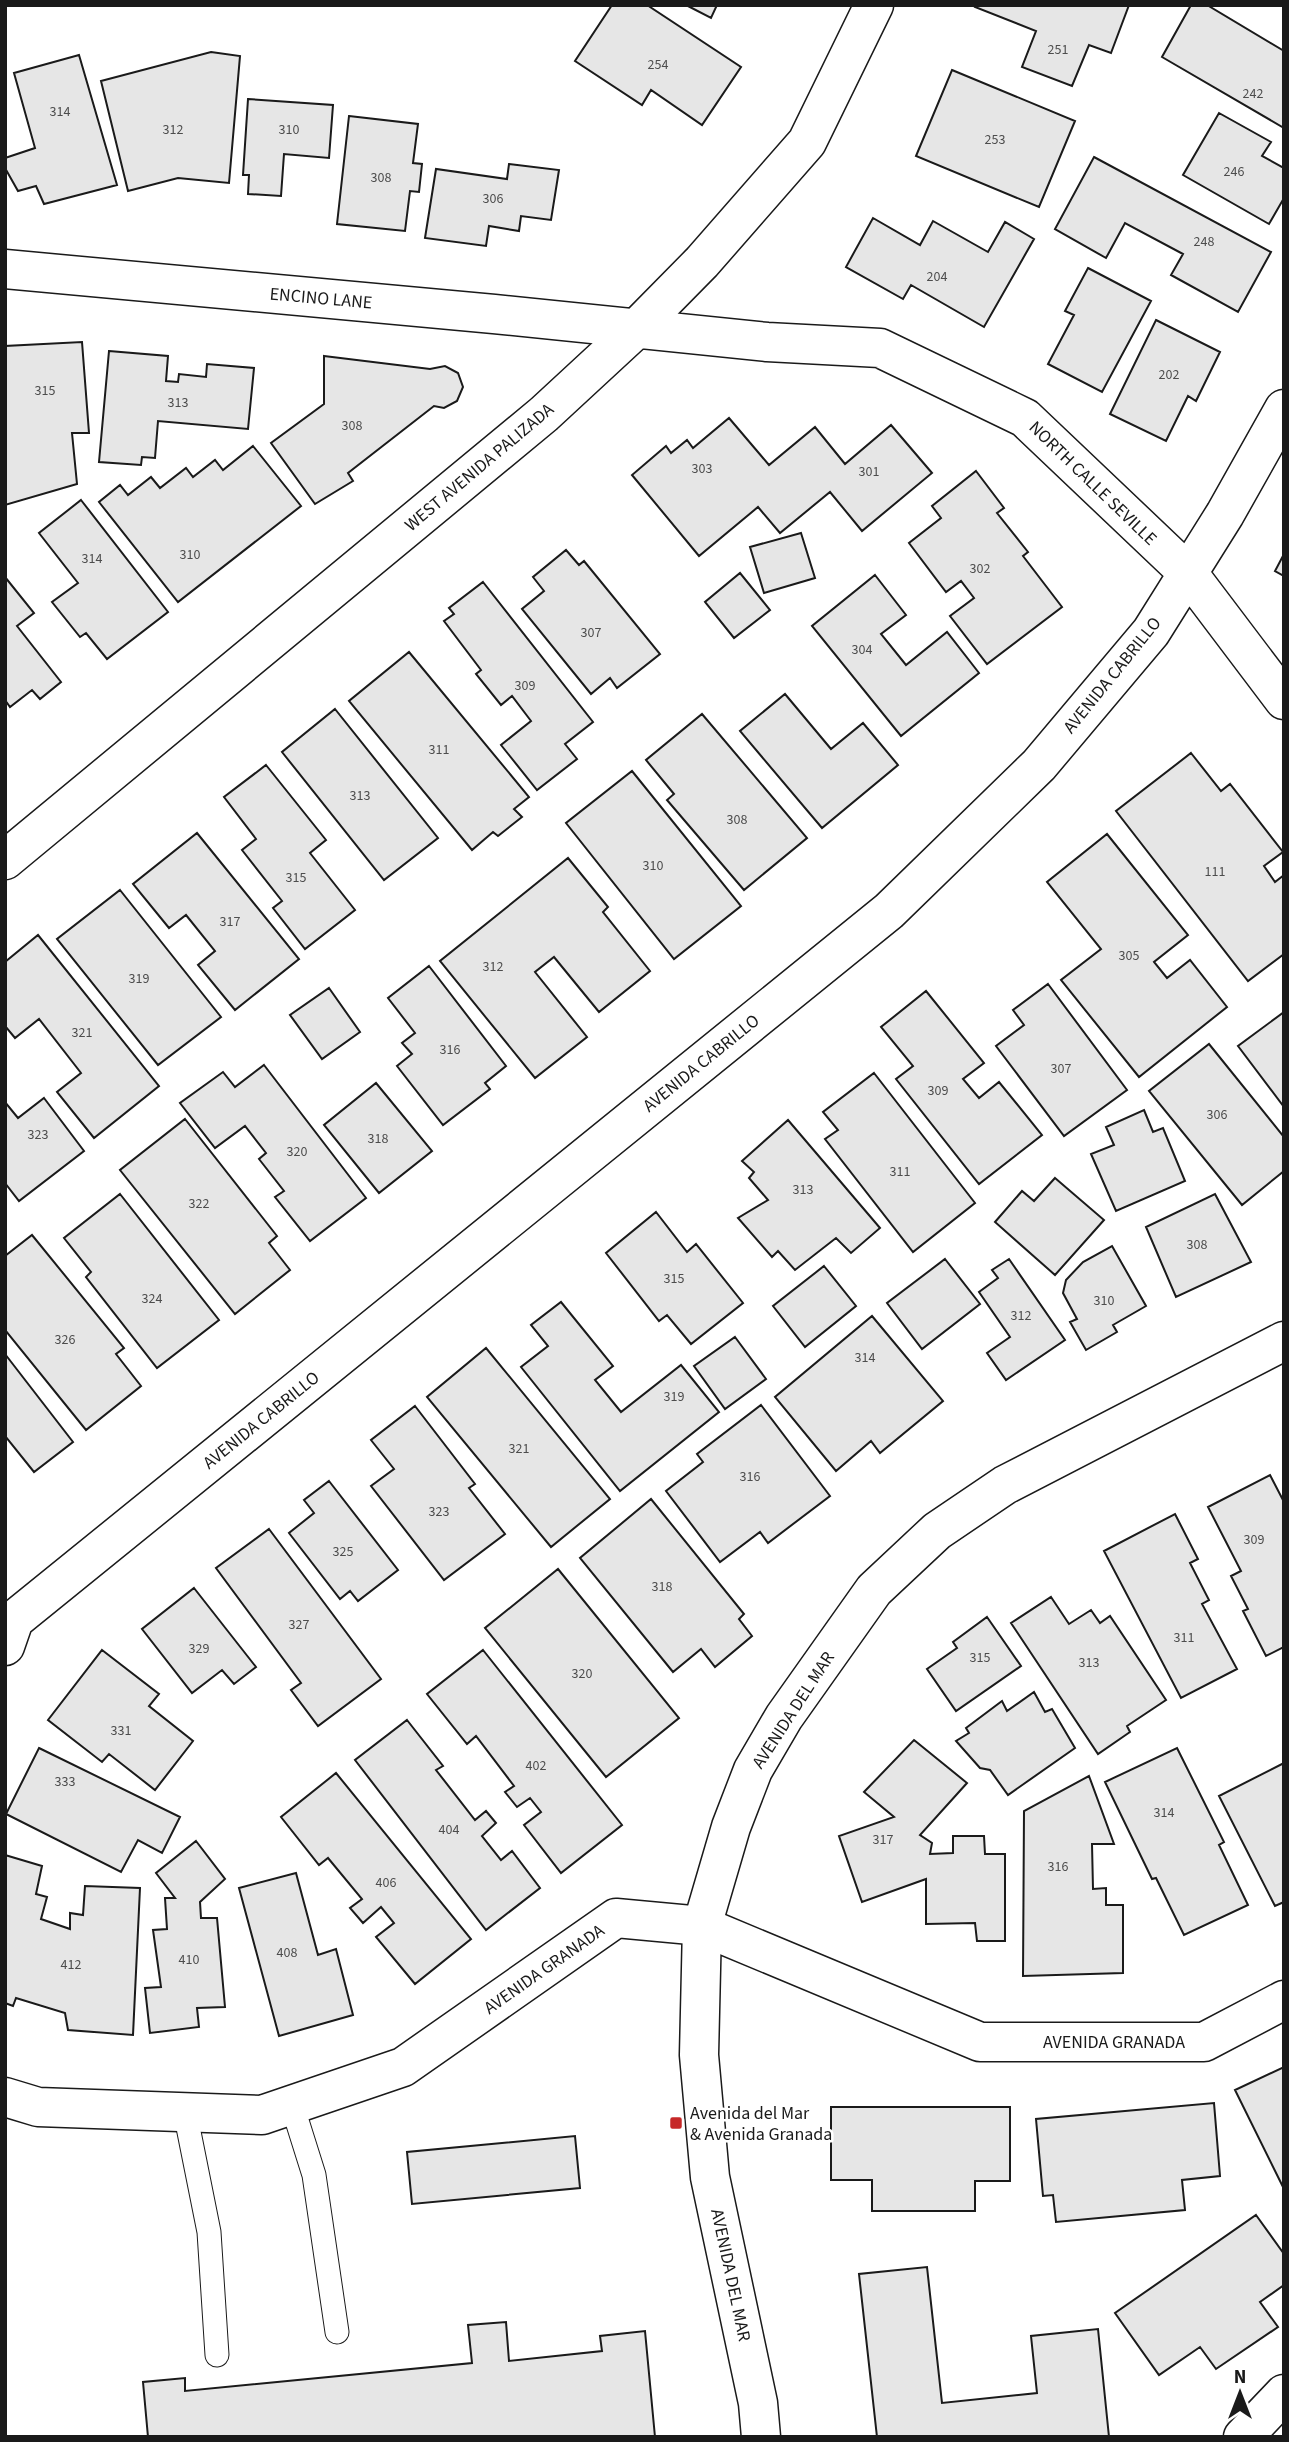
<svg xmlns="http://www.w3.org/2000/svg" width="1289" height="2442" font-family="'Source Sans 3',sans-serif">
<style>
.building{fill:#e6e6e6;stroke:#1a1a1a;stroke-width:2}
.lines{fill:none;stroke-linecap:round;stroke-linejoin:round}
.service-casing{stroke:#1a1a1a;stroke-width:25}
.minor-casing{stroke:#1a1a1a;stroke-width:41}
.tertiary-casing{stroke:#1a1a1a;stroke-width:41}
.secondary-casing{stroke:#1a1a1a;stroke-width:41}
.service{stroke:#fff;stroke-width:23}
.minor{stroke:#fff;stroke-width:38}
.tertiary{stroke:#fff;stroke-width:38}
.secondary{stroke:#fff;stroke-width:38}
.poi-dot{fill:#c62828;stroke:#fff;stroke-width:2.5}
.labels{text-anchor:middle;stroke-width:5;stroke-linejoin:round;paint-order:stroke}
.number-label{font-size:14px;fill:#4d4d4d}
.street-label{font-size:18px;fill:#1a1a1a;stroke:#fff}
.poi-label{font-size:18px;fill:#1a1a1a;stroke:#fff;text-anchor:start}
</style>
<rect width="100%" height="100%" fill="#fff"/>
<path class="building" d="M612,5H647L741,67L702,125L651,90L642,105L575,61Z
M686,5H717L711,18Z
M976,5H1129L1111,53L1089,45L1072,86L1022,67L1036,31L975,7Z
M1191,5H1207L1284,51V128L1162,57Z
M211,52L240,56L229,183L178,178L128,191L101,81Z
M79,55L117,185L44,204L36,186L18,191L5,168V158L35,148L14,73Z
M952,70L1075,121L1039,207L916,156Z
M248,99L333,105L329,158L284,154L281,196L248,194L249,175H243Z
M1219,113L1271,142L1262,156L1284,168V198L1269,224L1183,175Z
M349,116L418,124L413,163L422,164L419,192L410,191L405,231L337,224Z
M1094,157L1271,252L1238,312L1171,275L1183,254L1125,223L1106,258L1055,229Z
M509,164L559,170L551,220L521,216L519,231L489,226L486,246L425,238L436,169L507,179Z
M873,218L920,245L933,221L988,252L1005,222L1034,239L984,327L911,285L903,299L846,267Z
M1088,268L1151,301L1102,392L1048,364L1074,315L1065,311Z
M1156,320L1220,352L1196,401L1188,396L1166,441L1110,414Z
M82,342L89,433H72L77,484L5,505V346Z
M109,351L168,356L166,381L178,382L179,374L206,377L207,364L254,368L248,429L158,421L155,458L142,457L141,465L99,462Z
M324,356L430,369L445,366L458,373L463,387L457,401L444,408L434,406L348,473L353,481L315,504L271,443L324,404Z
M729,418L769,465L815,427L845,464L891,425L932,473L862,531L830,492L780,533L758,507L699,556L632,475L666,446L671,453L687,440L693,448Z
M253,446L301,506L178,602L99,502L120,485L128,495L151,477L160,488L186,468L193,477L215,460L223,470Z
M976,471L1004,508L997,513L1028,552L1023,556L1062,607L987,664L950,616L974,598L961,581L946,592L909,543L941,518L932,506Z
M81,500L168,612L107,659L86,633L80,637L52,602L78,583L39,533Z
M801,533L815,578L764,593L750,547Z
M566,550L579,565L584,561L660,654L617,688L610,678L591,694L522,609L544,591L533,577Z
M1284,554V576L1275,571Z
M740,573L770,610L734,638L705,602Z
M875,575L906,615L881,634L906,665L947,632L979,673L901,736L812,626Z
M5,577L34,613L17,626L61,682L40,699L32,690L10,707L5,700Z
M483,582L593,722L565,744L577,759L537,790L501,745L531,721L512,696L501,705L476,674L481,670L444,621L454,614L449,608Z
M409,652L529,797L514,809L522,817L498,836L493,832L472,850L349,701Z
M785,694L831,749L863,723L898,765L822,828L740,731Z
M335,709L438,838L384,880L282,752Z
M702,714L807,838L744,890L667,800L674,794L646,760Z
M1191,753L1221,791L1230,784L1283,852L1264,866L1275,882L1284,875V954L1248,981L1116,811Z
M266,765L326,840L310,853L355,910L305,949L273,908L282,901L242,850L256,839L224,797Z
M632,771L741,906L674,959L566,823Z
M197,833L299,959L235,1010L198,965L215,951L186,915L169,928L133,884Z
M1107,834L1188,935L1154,962L1167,978L1190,960L1227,1007L1139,1077L1061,980L1101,949L1047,882Z
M568,858L608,907L603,912L650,971L599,1012L554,957L535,972L587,1037L535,1078L440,961Z
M120,890L221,1017L158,1065L57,939Z
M38,935L159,1086L94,1138L57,1092L81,1073L39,1019L15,1038L5,1026V962Z
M429,966L506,1066L485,1083L490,1089L443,1125L397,1066L412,1054L402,1043L415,1033L388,998Z
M1048,984L1127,1090L1064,1136L996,1046L1024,1025L1013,1010Z
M329,988L360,1032L322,1059L290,1015Z
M926,991L984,1063L963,1079L979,1098L999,1082L1042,1135L979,1184L896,1079L913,1066L881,1027Z
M1284,1012V1107L1238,1046Z
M1209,1044L1284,1137V1171L1242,1205L1149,1091Z
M264,1065L366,1198L310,1241L275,1197L284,1191L259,1159L266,1153L245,1126L215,1148L180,1103L223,1072L235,1087Z
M874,1073L975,1203L913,1252L825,1139L838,1130L823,1112Z
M376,1083L432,1151L379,1193L324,1125Z
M44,1098L84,1151L19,1201L5,1183V1102L18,1118Z
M1144,1110L1153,1132L1163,1128L1185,1181L1116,1211L1091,1154L1114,1145L1106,1127Z
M185,1119L277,1236L269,1243L290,1270L235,1314L120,1170Z
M788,1120L880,1228L851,1253L836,1238L795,1270L778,1251L772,1257L738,1218L768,1200L749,1178L754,1172L742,1161Z
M1055,1178L1104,1220L1055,1275L995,1222L1022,1191L1034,1201Z
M120,1194L219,1320L157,1368L86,1277L91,1272L64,1238Z
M1215,1194L1251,1262L1176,1297L1146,1227Z
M656,1212L687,1252L696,1244L743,1303L691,1344L667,1315L659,1321L606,1253Z
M32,1235L124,1348L116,1354L141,1386L86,1430L5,1330V1256Z
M1112,1246L1146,1306L1113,1325L1117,1332L1086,1350L1070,1322L1077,1319L1063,1293L1066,1280L1083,1262Z
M945,1259L980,1304L922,1349L887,1303Z
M1009,1259L1065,1340L1006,1380L987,1353L1010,1337L979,1292L998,1278L992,1270Z
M824,1266L856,1306L805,1347L773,1306Z
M561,1302L613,1366L595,1380L621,1412L681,1365L719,1412L620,1491L521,1367L548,1346L531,1325Z
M872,1316L943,1401L880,1453L871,1441L836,1471L775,1397Z
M735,1337L766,1379L725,1409L694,1366Z
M486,1348L610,1499L551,1547L427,1397Z
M5,1354L73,1442L34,1472L5,1436Z
M761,1405L830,1496L768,1543L760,1532L720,1562L666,1491L703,1462L697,1454Z
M415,1406L475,1484L469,1488L505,1534L444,1580L371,1486L394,1469L371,1440Z
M1270,1475L1284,1502V1647L1266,1656L1243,1611L1248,1609L1231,1576L1241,1571L1208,1507Z
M329,1481L398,1570L358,1601L350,1591L340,1599L289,1533L314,1513L304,1500Z
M651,1499L744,1614L739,1619L752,1636L715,1667L701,1649L673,1672L580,1558Z
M1175,1514L1198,1559L1190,1563L1209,1600L1202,1604L1237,1669L1181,1698L1104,1551Z
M269,1529L381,1679L318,1726L291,1690L301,1683L216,1568Z
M558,1569L679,1718L606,1777L485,1628Z
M194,1588L256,1667L234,1684L222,1670L192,1693L142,1629Z
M1051,1597L1069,1624L1091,1610L1100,1623L1110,1616L1166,1700L1127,1726L1130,1732L1098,1754L1011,1623Z
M987,1617L1021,1666L956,1711L927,1669L957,1648L953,1642Z
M102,1650L159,1694L149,1706L193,1741L155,1790L109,1754L102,1762L48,1720Z
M483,1650L622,1825L561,1873L524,1825L541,1812L530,1798L517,1807L505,1792L514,1786L476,1736L467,1744L427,1694Z
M1034,1692L1045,1712L1052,1709L1075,1748L1008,1795L990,1770L980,1768L956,1741L969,1733L966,1728L1002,1701L1007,1711Z
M407,1720L443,1766L436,1770L475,1820L486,1811L496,1823L482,1836L501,1860L512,1851L540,1888L486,1930L355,1760Z
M914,1740L967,1783L920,1835L932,1843L930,1854L953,1853V1836H984L985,1854H1005V1941H977L975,1923L926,1924V1879L862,1902L839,1836L894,1817L864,1792Z
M39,1748L180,1817L162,1853L138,1840L121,1872L6,1814Z
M1177,1748L1224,1842L1219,1845L1248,1905L1184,1935L1156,1878L1152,1879L1105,1782Z
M1284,1763V1902L1275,1906L1219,1796Z
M336,1773L471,1939L415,1984L376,1937L394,1923L381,1907L363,1923L350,1908L362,1899L328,1858L319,1865L281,1817Z
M1089,1776L1114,1844H1092L1093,1889L1106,1888V1905H1123V1973L1023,1976L1024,1811Z
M196,1841L225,1879L200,1902L201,1918H217L225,2007L197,2008L199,2027L150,2033L145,1988L161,1987L153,1930L167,1929L165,1898H175L156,1873Z
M5,1855L42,1866L36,1894L47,1897L41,1919L70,1929V1913L83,1915L85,1886L140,1888L133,2035L68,2030L65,2013L16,1998L13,2006L5,2003Z
M296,1873L318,1955L336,1949L353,2015L279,2036L239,1888Z
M1284,2067V2189L1235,2090Z
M1214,2103L1220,2176L1182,2180L1185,2210L1056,2222L1053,2195L1043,2196L1036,2119Z
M831,2107H1010V2181H975V2211H872V2180H831Z
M575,2136L580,2188L412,2204L407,2152Z
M1256,2215L1284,2254V2285L1260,2302L1278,2327L1216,2369L1200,2347L1159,2375L1115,2313Z
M927,2267L942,2403L1037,2393L1031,2336L1098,2329L1109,2437H877L859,2274Z
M506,2322L509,2361L602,2351L600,2336L645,2331L655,2437H148L143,2382L185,2378V2391L472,2363L468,2325Z"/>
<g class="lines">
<defs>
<path id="service" d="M292,2105L314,2175L337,2332
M185,2112L209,2232L217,2355"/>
<path id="minor" d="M5,269L494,314L767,342L880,348L1025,418L1188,573L1284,700
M5,860L544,414L637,328L702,262L807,142L874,5
M5,1646L14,1620L889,911L1039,765L1151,632L1225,514L1284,409
M5,2097L38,2107L262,2115L403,2067L616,1918L702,1926
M1243,2437L1284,2394"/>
<path id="tertiary" d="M702,1926L980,2042H1204L1284,2000"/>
<path id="secondary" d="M761,2437L758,2403L710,2177L699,2055L702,1926L731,1827L753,1770L784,1717L874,1590L937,1531L1005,1485L1284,1341"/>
</defs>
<use href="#service" class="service-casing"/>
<use href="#minor" class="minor-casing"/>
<use href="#tertiary" class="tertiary-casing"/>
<use href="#secondary" class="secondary-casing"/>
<use href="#service" class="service"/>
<use href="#minor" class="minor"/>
<use href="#tertiary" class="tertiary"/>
<use href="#secondary" class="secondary"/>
</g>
<rect class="poi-dot" x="669" y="2116" width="14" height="14" rx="3.5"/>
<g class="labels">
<g class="number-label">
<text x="1058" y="54">251</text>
<text x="658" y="69">254</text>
<text x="1253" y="98">242</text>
<text x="60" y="116">314</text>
<text x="173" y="134">312</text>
<text x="289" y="134">310</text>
<text x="995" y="144">253</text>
<text x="1234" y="176">246</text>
<text x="381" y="182">308</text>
<text x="493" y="203">306</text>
<text x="1204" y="246">248</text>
<text x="937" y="281">204</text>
<text x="1169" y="379">202</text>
<text x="45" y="395">315</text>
<text x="178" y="407">313</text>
<text x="352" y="430">308</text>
<text x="702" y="473">303</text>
<text x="869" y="476">301</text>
<text x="190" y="559">310</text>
<text x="92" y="563">314</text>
<text x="980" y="573">302</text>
<text x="591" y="637">307</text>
<text x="862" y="654">304</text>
<text x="525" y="690">309</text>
<text x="439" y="754">311</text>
<text x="360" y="800">313</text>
<text x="737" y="824">308</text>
<text x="653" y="870">310</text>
<text x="1215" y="876">111</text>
<text x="296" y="882">315</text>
<text x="230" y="926">317</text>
<text x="1129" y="960">305</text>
<text x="493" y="971">312</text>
<text x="139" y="983">319</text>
<text x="82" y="1037">321</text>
<text x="450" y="1054">316</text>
<text x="1061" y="1073">307</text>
<text x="938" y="1095">309</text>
<text x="1217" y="1119">306</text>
<text x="38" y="1139">323</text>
<text x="378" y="1143">318</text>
<text x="297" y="1156">320</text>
<text x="900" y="1176">311</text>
<text x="803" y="1194">313</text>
<text x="199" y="1208">322</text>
<text x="1197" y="1249">308</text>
<text x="674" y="1283">315</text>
<text x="152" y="1303">324</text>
<text x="1104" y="1305">310</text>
<text x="1021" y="1320">312</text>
<text x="65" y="1344">326</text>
<text x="865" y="1362">314</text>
<text x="674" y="1401">319</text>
<text x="519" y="1453">321</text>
<text x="750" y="1481">316</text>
<text x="439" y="1516">323</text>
<text x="1254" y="1544">309</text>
<text x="343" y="1556">325</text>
<text x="662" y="1591">318</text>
<text x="299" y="1629">327</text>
<text x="1184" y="1642">311</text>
<text x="199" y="1653">329</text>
<text x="980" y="1662">315</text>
<text x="1089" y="1667">313</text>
<text x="582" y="1678">320</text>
<text x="121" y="1735">331</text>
<text x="536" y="1770">402</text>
<text x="65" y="1786">333</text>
<text x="1164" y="1817">314</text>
<text x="449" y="1834">404</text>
<text x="883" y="1844">317</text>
<text x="1058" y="1871">316</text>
<text x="386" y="1887">406</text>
<text x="287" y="1957">408</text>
<text x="189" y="1964">410</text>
<text x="71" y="1969">412</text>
</g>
<g class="street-label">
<text transform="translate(321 298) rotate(5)" y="6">ENCINO LANE</text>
<text transform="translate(479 467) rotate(-40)" y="6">WEST AVENIDA PALIZADA</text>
<text transform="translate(1093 483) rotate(44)" y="6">NORTH CALLE SEVILLE</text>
<text transform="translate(1112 675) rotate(-51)" y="6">AVENIDA CABRILLO</text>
<text transform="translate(701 1063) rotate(-39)" y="6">AVENIDA CABRILLO</text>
<text transform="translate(261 1420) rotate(-39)" y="6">AVENIDA CABRILLO</text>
<text transform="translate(793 1710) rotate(-57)" y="6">AVENIDA DEL MAR</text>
<text transform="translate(544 1969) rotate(-35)" y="6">AVENIDA GRANADA</text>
<text x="1114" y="2048">AVENIDA GRANADA</text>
<text transform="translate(731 2275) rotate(78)" y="6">AVENIDA DEL MAR</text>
</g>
<g class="poi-label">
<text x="690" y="2119">Avenida del Mar<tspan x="690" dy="21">&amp; Avenida Granada</tspan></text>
</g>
</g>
<rect width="1289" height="2442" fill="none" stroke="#1a1a1a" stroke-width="14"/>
<g transform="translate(1240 2393)" stroke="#ffffff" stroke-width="5" paint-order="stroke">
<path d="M0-5L12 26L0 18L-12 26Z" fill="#1a1a1a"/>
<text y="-10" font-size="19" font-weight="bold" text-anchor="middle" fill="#1a1a1a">N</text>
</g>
</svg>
